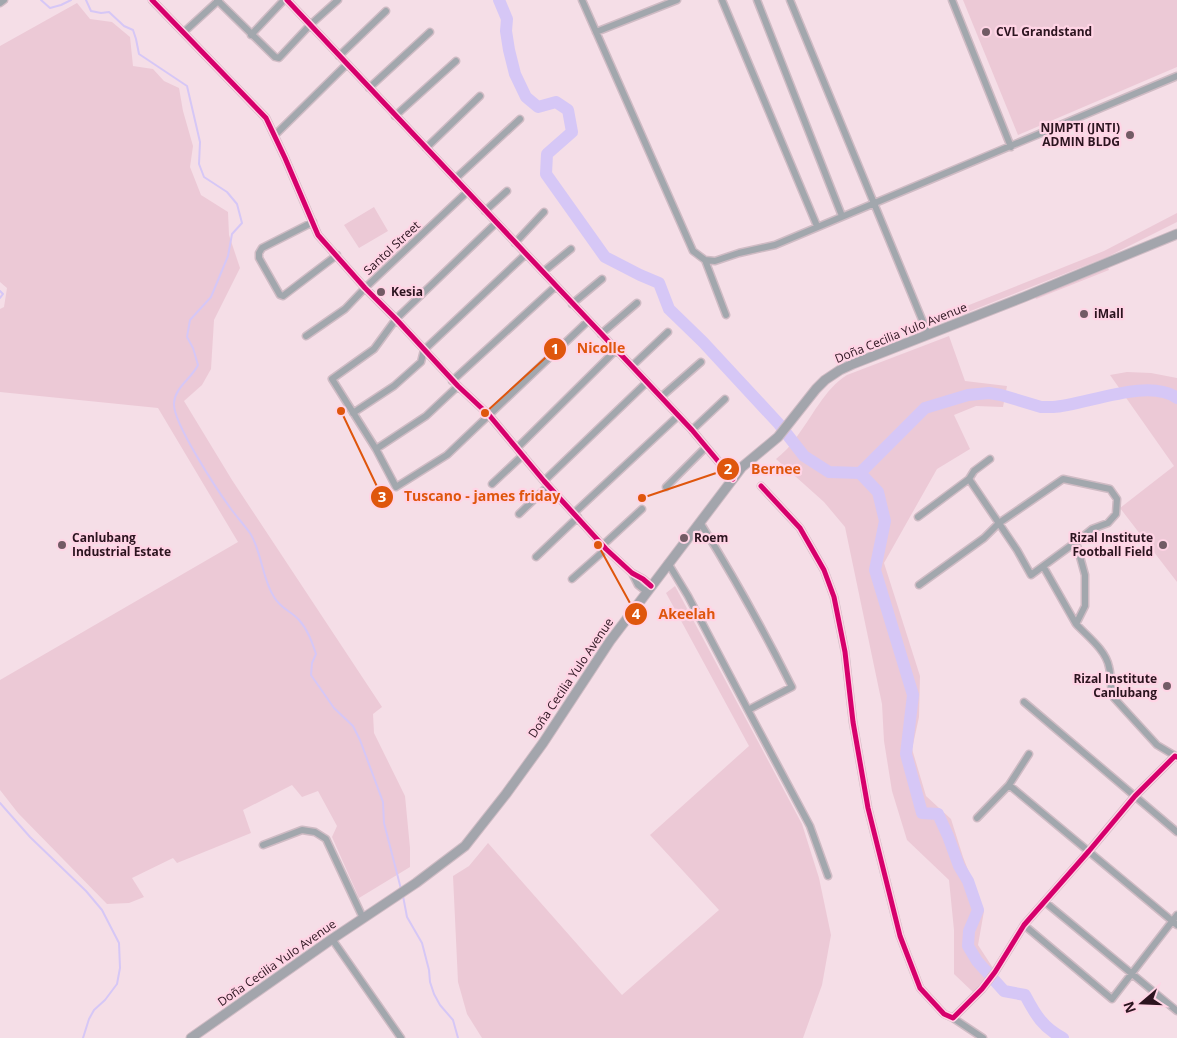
<svg xmlns="http://www.w3.org/2000/svg" width="1177" height="1038" font-family="'Open Sans',sans-serif">
<style>
.green{fill:#ecc9d6}
.lines{fill:none;stroke-linecap:round;stroke-linejoin:round}
.stream{stroke:#d6c7f6;stroke-width:2}
.river{stroke:#d6c7f6;stroke-width:12}
.minor-casing{stroke:#cfbbc4;stroke-width:9}
.secondary-casing{stroke:#cfbbc4;stroke-width:11}
.minor{stroke:#a2a7ad;stroke-width:6}
.secondary{stroke:#a3a5ac;stroke-width:9}
.cycleway-casing{stroke:#ffd4e5;stroke-width:8}
.cycleway{stroke:#d6006c;stroke-width:5}
.poi-dot{fill:#725b65;stroke:#ffd4e5;stroke-width:2}
.labels{text-anchor:middle;stroke-width:4.5;stroke-linejoin:round;paint-order:stroke}
.poi-label{font-size:12px;font-weight:bold;fill:#2c141f;stroke:#ffd4e5;text-anchor:start}
.street-label{font-size:12px;fill:#2c141f;stroke:#ffd4e5}
.leader{fill:none;stroke:#df560d;stroke-width:2}
.callout-dot{fill:#df560d;stroke:#ffd4e5;stroke-width:2}
.mark-label{font-size:15px;text-anchor:middle;font-weight:bold;fill:#fff}
.callout-label{font-size:14px;text-anchor:middle;font-weight:bold;fill:#df560d;stroke:#ffd4e5;stroke-width:4.5;stroke-linejoin:round;paint-order:stroke}
</style>
<rect width="100%" height="100%" fill="#f5dee7"/>
<path class="green" d="M963,0H1177V67L1018,135Z
M77,3L90,19L112,22L130,37L133,66L153,69L164,81L179,88L183,111L193,146L190,167L201,195L228,212L229,235L240,268L214,320L211,369L202,385L184,401L232,480L382,707L373,714L374,733L405,796L410,848V867L359,898L332,837L337,826L318,791L302,797L292,785L243,810L251,833L177,863L173,858L132,878L144,897L129,903L107,904L18,813L0,790V680L238,542L158,408L0,392V309L4,307L7,288L0,282V46Z
M374,207L388,231L359,248L344,225Z
M1177,213V222L1107,257L948,320L937,323L929,321L1104,251Z
M1108,268L1109,270L1036,299L1035,297Z
M949,336L965,381L1007,386L1003,407L976,406L954,415L970,449L937,469L884,563L920,676L919,717L912,749L926,796L951,819L963,857L984,911L978,945L993,968L974,993L954,974V930L949,880L907,840L892,791L884,741L882,704L845,527L824,502L776,459C783,453 790,447 795,439C811,419 825,388 847,375Z
M1127,372L1151,373L1177,378V582L1120,508L1174,466L1110,375Z
M675,586L802,824L819,878L831,935L822,985L803,1038H482L467,1014L458,982L453,876L469,866L488,843L622,995L719,910L650,835L749,746L666,593Z"/>
<g class="lines">
<path class="stream" d="M41,0L50,8L61,5L71,0
M86,0L91,11L101,13L109,12L124,26L133,30L136,39L139,54L187,86L200,142L199,164L204,177L227,192L237,204L242,223L232,234L228,256L211,297L190,320L187,337L193,348L198,365C192,378 175,387 174,403C172,422 218,491 231,509C237,517 244,525 250,533C262,552 262,579 274,597C281,609 291,611 299,620C308,630 312,642 316,654L312,663L311,675L334,708L353,726L360,740L383,802L384,823L401,889
M0,291L3,294L0,298
M0,803L30,837L86,891L102,910L119,943L120,968L117,984L105,1000L94,1010L89,1019L83,1038
M403,896L407,917L422,943L429,970L430,982L434,994L440,1005L453,1020L458,1038"/>
<path class="river" d="M499,0L507,19L506,31L509,50L515,74L526,97L538,107L556,102L568,110L572,132L547,154L546,174L605,257L640,275L659,283L669,309L703,342L779,424L804,456L829,472L860,473L925,408L968,395L989,393L1001,395L1041,407H1053C1085,405 1149,377 1177,398
M860,473L878,492L885,521L875,570L913,695L906,754L922,813L938,814L948,836L959,866L968,881L978,910L969,931L968,946L977,961L1004,991L1025,995C1035,1014 1043,1028 1063,1038"/>
<defs>
<path id="minor" d="M152,0L266,118L285,158L318,235L365,288L396,319L458,386L489,415L544,481L606,549L632,573L643,579L651,586
M217,0L275,57L279,58L310,25L338,0
M287,0L692,430L733,479
M582,0L693,251L705,260L726,315
M722,0L817,226
M757,0L842,216
M790,0L928,334
M952,0L1011,147
M0,3L4,0
M184,32L219,0
M596,32L677,0
M251,35L284,0
M339,56L386,11
M369,88L430,32
M395,116L456,61
M275,135L347,64
M426,148L480,96
M455,179L520,119
M485,211L507,191
M313,222L262,248L259,253V258L280,295L283,296L337,255
M515,243L544,212
M705,260L715,261L739,253L775,245L1177,76
M543,272L571,249
M572,304L602,279
M601,334L637,303
M306,336L345,309L365,288L467,192
M632,366L668,332
M452,381L556,286
M458,386L426,416L376,449L396,487L447,455L588,321
M661,397L701,362
M353,413L394,386L421,362L424,350L526,254
M692,430L725,399
M517,448L616,350
M376,449L332,379L374,349L396,319L496,223
M990,459L974,471L969,479L1017,550L1031,575L1076,542L1085,575V606L1076,624C1087,636 1106,650 1109,667C1112,678 1109,686 1114,698L1157,745L1177,757
M544,481L647,382
M492,484L523,455
M761,486L800,528L824,570L834,597L845,652L853,722L868,808L900,936L920,988L944,1014L953,1018L982,989L995,972L1024,925L1089,851L1135,796L1175,756
M666,487L706,447
M574,513L678,416
M519,514L548,486
M918,517L969,479
M603,545L642,509
M536,557L578,517
M668,563L688,596L748,710L792,687C764,631 734,577 701,524
M1043,566L1076,624
M632,573L638,585L647,592
M572,579L606,549
M919,585L984,538L999,523L1063,479L1110,489L1117,499L1116,514L1108,523L1092,529L1076,542
M1024,702L1177,832
M748,710L810,826L828,876
M1009,785L1177,925
M977,818L1009,785L1029,754
M263,845L302,830L315,832L326,839L363,918
M1045,902L1177,1011
M1024,925L1112,999L1177,915
M332,939L401,1038
M953,1018L983,1038"/>
<path id="secondary" d="M191,1038L332,939L416,883L465,846L506,794L543,743L610,641L742,467L778,437L816,389L825,380L840,370L853,364L1024,297L1177,234"/>
</defs>
<use href="#minor" class="minor-casing"/>
<use href="#secondary" class="secondary-casing"/>
<use href="#minor" class="minor"/>
<use href="#secondary" class="secondary"/>
<defs>
<path id="cycleway" d="M152,0L266,118L285,158L318,235L365,288L396,319L458,386L489,415L544,481L606,549L632,573L643,579L651,586
M287,0L692,430L733,479
M761,486L800,528L824,570L834,597L845,652L853,722L868,808L900,936L920,988L944,1014L953,1018L982,989L995,972L1024,925L1089,851L1135,796L1175,756L1177,757"/>
</defs>
<use href="#cycleway" class="cycleway-casing"/>
<use href="#cycleway" class="cycleway"/>
</g>
<g class="poi-dot">
<circle cx="986" cy="32" r="5"/>
<circle cx="1130" cy="135" r="5"/>
<circle cx="381" cy="292" r="5"/>
<circle cx="1084" cy="314" r="5"/>
<circle cx="684" cy="538" r="5"/>
<circle cx="62" cy="545" r="5"/>
<circle cx="1163" cy="545" r="5"/>
<circle cx="1167" cy="686" r="5"/>
</g>
<g class="labels">
<g class="poi-label">
<text x="996" y="36">CVL Grandstand</text>
<text x="1120" y="132" text-anchor="end">NJMPTI (JNTI)<tspan x="1120" dy="14">ADMIN BLDG</tspan></text>
<text x="391" y="296">Kesia</text>
<text x="1094" y="318">iMall</text>
<text x="72" y="542">Canlubang<tspan x="72" dy="14">Industrial Estate</tspan></text>
<text x="694" y="542">Roem</text>
<text x="1153" y="542" text-anchor="end">Rizal Institute<tspan x="1153" dy="14">Football Field</tspan></text>
<text x="1157" y="683" text-anchor="end">Rizal Institute<tspan x="1157" dy="14">Canlubang</tspan></text>
</g>
<g class="street-label">
<text transform="translate(392 248) rotate(-43)" y="4">Santol Street</text>
<text transform="translate(901 333) rotate(-22)" y="4">Doña Cecilia Yulo Avenue</text>
<text transform="translate(571 678) rotate(-56)" y="4">Doña Cecilia Yulo Avenue</text>
<text transform="translate(277 963) rotate(-35)" y="4">Doña Cecilia Yulo Avenue</text>
</g>
</g>
<path class="leader" d="M485 413L555 349M642 498L728 469M341 411L382 497M598 545L636 614"/>
<g class="callout-dot">
<circle cx="485" cy="413" r="5"/>
<circle cx="642" cy="498" r="5"/>
<circle cx="341" cy="411" r="5"/>
<circle cx="598" cy="545" r="5"/>
<circle cx="555" cy="349" r="12"/>
<circle cx="728" cy="469" r="12"/>
<circle cx="382" cy="497" r="12"/>
<circle cx="636" cy="614" r="12"/>
</g>
<g class="mark-label">
<text x="555" y="354">1</text>
<text x="728" y="474">2</text>
<text x="382" y="502">3</text>
<text x="636" y="619">4</text>
</g>
<g class="callout-label">
<text x="601" y="353">Nicolle</text>
<text x="776" y="474">Bernee</text>
<text x="482" y="501">Tuscano - james friday</text>
<text x="687" y="619">Akeelah</text>
</g>
<g transform="translate(1142 1003) rotate(251)" stroke="#ffd4e5" stroke-width="4" paint-order="stroke">
<path d="M0-4L9 19L0 12L-9 19Z" fill="#2c141f"/>
<text y="-8" font-size="14" font-weight="bold" text-anchor="middle" fill="#2c141f">N</text>
</g>
</svg>
